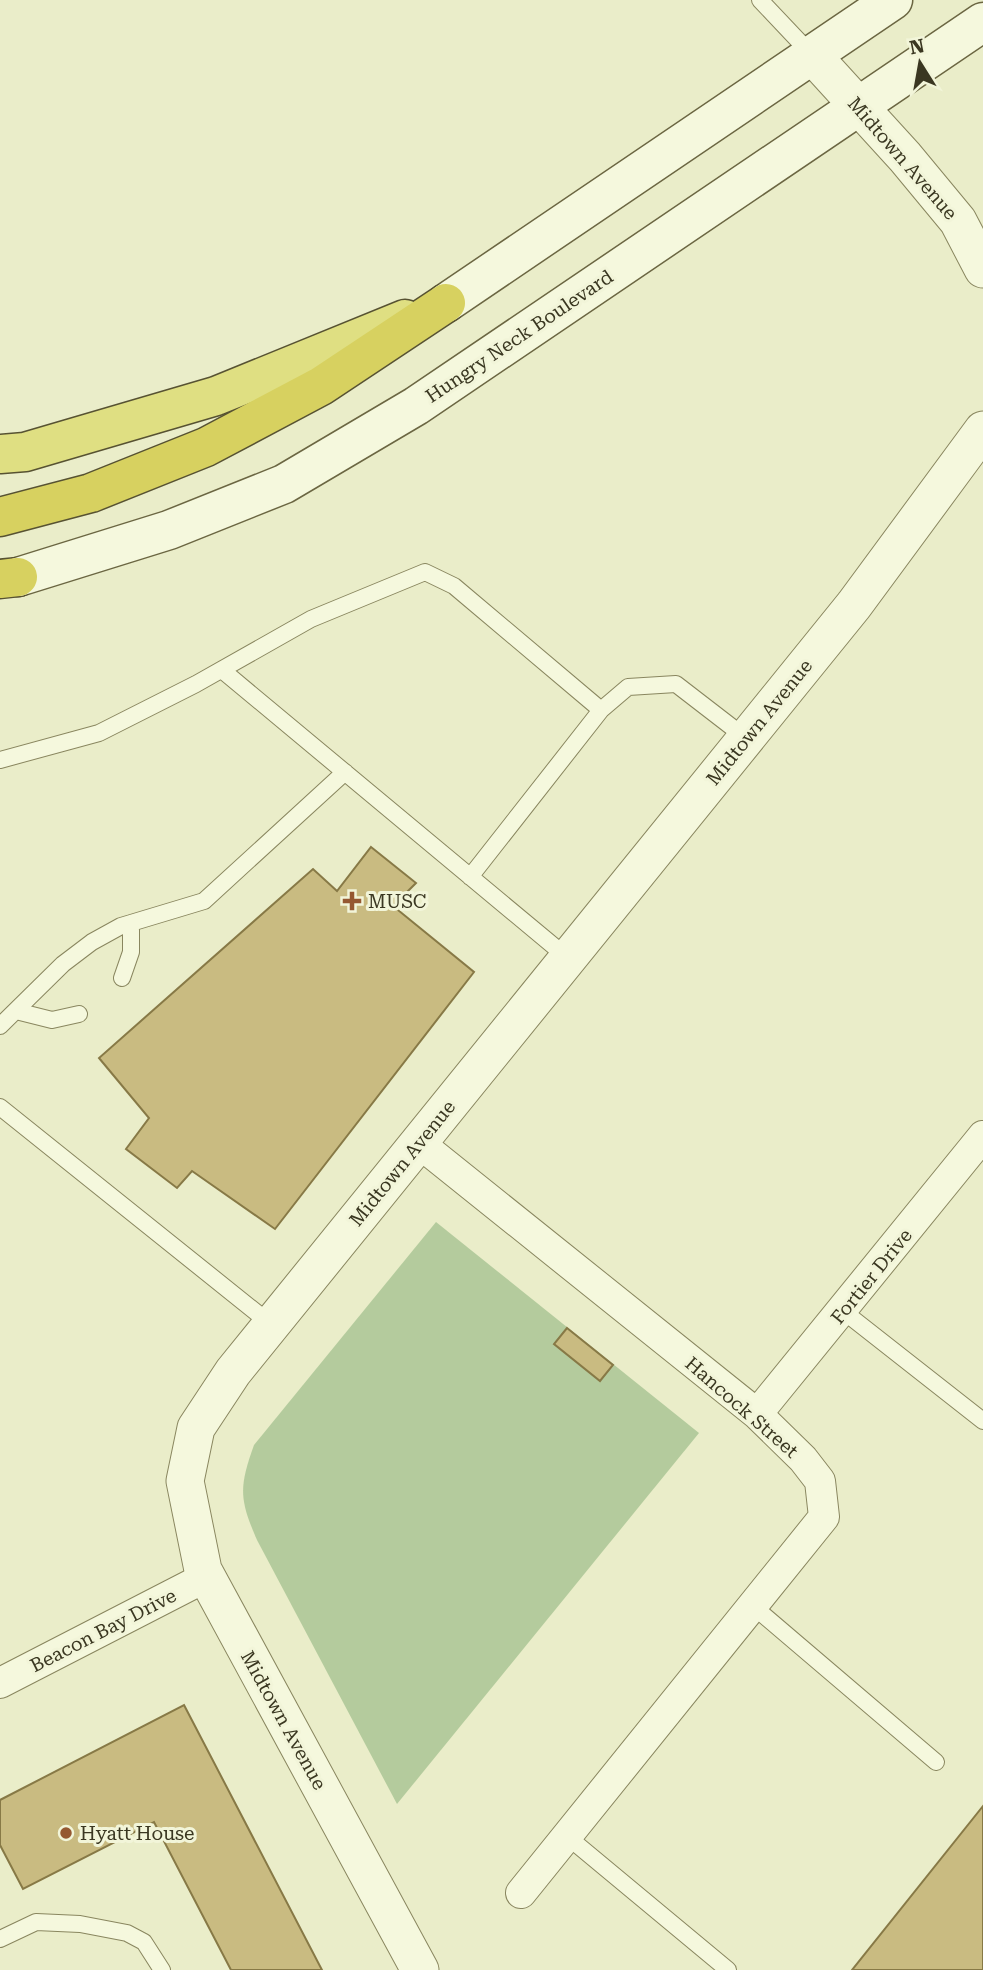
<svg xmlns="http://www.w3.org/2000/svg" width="983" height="1970" font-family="'Roboto Serif',serif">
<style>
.green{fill:#b4cb9d}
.building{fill:#c9bb81;stroke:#877946;stroke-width:2}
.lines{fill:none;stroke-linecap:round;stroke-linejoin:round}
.service-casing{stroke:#89865f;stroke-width:18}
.minor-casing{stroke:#89865f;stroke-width:32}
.tertiary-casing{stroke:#89865f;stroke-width:39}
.secondary-casing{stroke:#6b6642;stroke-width:41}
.trunk-casing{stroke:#575232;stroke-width:41}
.motorway-casing{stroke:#575232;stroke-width:41}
.service{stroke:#f5f8dd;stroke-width:16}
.minor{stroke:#f5f8dd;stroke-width:30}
.tertiary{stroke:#f5f8dd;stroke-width:37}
.secondary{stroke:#f5f8dd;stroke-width:38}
.trunk{stroke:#dfdf82;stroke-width:38}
.motorway{stroke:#d7d160;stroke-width:38}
.poi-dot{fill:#955831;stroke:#f2f5d9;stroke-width:2.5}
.labels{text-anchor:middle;stroke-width:6;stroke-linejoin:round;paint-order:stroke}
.street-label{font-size:19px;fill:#3a3721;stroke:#f2f5d9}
.poi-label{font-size:19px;fill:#3a3721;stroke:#f2f5d9;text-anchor:start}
</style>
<rect width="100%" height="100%" fill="#eaedc9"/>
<path class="green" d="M436,1222L699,1433L397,1804L257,1540C239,1499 239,1487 254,1445Z"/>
<path class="building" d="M371,847L416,883L393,906L474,972L275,1229L192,1171L177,1188L126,1149L149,1118L99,1058L313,869L337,891Z
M567,1328L613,1365L600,1381L554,1344Z
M184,1705L322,1970H231L154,1822L23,1889L0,1845V1800Z
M983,1806V1970H852Z"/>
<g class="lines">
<defs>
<path id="service" d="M760,0L812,55
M222,670L568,958
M0,760L99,733L196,684L311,619L425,572L454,586L601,710L628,687L676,684L746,738
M470,877L601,710
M122,978L131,952V923
M16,1011L52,1020L79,1014
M0,1026L63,964L92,942L121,926L204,901L345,772
M0,1107L272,1325
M843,1311L983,1421
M753,1606L936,1762
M568,1837L728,1970
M0,1939L36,1922L80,1924L127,1933L144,1942L162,1970"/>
<path id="minor" d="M419,1143L757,1414L803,1459L820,1481L824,1517L521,1893
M757,1414L983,1136
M0,1683L206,1577"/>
<path id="tertiary" d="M812,55L905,157L958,221L983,269
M420,1970L203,1570L185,1481L196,1428L233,1372L854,605L983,430"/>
<path id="secondary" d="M446,303L893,0
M18,577L169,530L284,484L416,406L983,22"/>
<path id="trunk" d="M0,454L25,452L216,396L405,319"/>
<path id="motorway" d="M0,517L91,493L206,447L321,386L446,303
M0,579L18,577"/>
</defs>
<use href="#service" class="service-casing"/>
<use href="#minor" class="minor-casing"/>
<use href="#tertiary" class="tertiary-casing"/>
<use href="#secondary" class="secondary-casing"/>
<use href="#trunk" class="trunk-casing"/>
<use href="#motorway" class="motorway-casing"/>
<use href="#service" class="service"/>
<use href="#minor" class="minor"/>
<use href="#tertiary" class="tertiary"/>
<use href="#secondary" class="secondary"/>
<use href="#trunk" class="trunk"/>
<use href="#motorway" class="motorway"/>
</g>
<g class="poi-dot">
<path d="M348.5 890.5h7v7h7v7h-7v7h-7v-7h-7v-7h7z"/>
<circle cx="66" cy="1833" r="7"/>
</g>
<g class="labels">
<g class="street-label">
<text transform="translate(903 158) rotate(49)" y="7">Midtown Avenue</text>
<text transform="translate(519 336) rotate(-34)" y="7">Hungry Neck Boulevard</text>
<text transform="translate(759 722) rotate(-51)" y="7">Midtown Avenue</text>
<text transform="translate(402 1163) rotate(-51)" y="7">Midtown Avenue</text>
<text transform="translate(871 1276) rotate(-51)" y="7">Fortier Drive</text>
<text transform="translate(742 1407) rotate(41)" y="7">Hancock Street</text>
<text transform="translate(103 1630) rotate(-27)" y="7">Beacon Bay Drive</text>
<text transform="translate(284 1720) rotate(61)" y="7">Midtown Avenue</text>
</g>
<g class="poi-label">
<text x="368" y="908">MUSC</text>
<text x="80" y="1840">Hyatt House</text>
</g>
</g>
<g transform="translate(920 63) rotate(349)" stroke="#f2f5d9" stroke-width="5" paint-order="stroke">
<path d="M0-5L12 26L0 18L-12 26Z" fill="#3a3721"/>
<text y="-10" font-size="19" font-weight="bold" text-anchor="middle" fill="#3a3721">N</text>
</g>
</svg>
